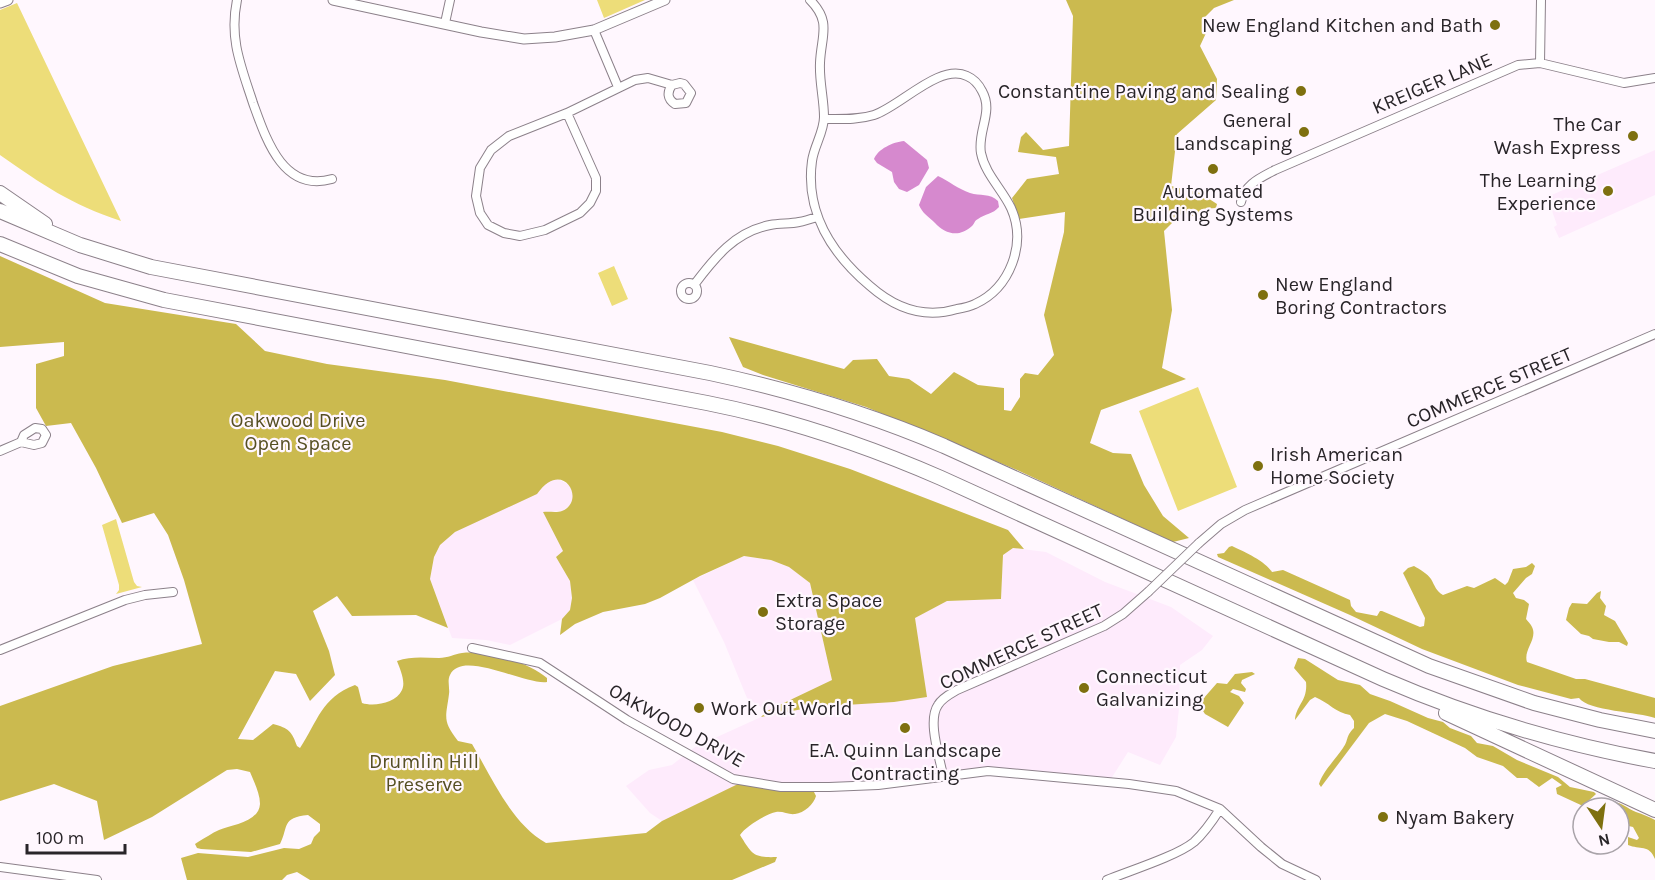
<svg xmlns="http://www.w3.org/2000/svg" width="1655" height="880" font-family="Karla,sans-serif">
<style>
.built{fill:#feebfc}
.green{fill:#eddd79}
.forest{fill:#cbba4f}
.water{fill:#d689ce}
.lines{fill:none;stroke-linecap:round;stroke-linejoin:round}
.minor-casing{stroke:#8c818a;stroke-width:10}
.tertiary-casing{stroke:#8c818a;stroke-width:11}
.motorway-casing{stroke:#8c818a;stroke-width:16}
.minor{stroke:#fff;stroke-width:8}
.tertiary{stroke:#fff;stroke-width:9}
.motorway{stroke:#fff;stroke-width:14}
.minor-bridge-casing{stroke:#8c818a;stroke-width:10;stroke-linecap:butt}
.minor-bridge{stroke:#fff;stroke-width:8}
.poi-dot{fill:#7e700f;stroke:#fff7fe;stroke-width:2}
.labels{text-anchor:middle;stroke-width:4.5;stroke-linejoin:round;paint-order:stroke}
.poi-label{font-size:20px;fill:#292529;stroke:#fff7fe;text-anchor:start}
.street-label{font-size:20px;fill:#292529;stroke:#fff7fe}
.park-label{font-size:20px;fill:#564f23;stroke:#fff7fe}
</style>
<rect width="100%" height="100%" fill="#fff7fe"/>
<path class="built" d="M1655,150V195L1559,238L1554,227L1557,225L1547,197Z
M558,479L569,485L573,493V499L569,506L563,511L543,512L563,551L556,557L570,581L572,598L570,610L562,619L510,645L486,640L452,638L430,579L434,557L440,545L455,532L542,486L551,480Z
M1013,548L1046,552L1105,582L1171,607L1213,636L1202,650L1180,665L1179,708L1176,737L1160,765L1128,752L1109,782L988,771L829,787L745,781L662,821L650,813L626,786L649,770L672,765L695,747L761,717L813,707L853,703L914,618L947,601L1001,599L1003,555Z
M744,556L771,560L789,567L810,583L832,680L767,711L747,698L724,642L693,580Z"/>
<path class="green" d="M597,0H645L604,18Z
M17,3L121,221C70,204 43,185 0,155V10Z
M614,266L628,299L612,306L598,273Z
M1198,387L1237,487L1178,511L1139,411Z
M116,519L134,582L137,586L142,587L116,594L119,590V585L102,525Z"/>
<path class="forest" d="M1066,0H1234L1214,8L1204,18L1206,33L1200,46L1217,79L1216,100L1177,134L1171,186L1200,193L1217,204L1216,208L1202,209L1195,217L1183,212L1164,231L1172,310L1162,368L1186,379L1101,410L1090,443L1113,453L1131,454L1144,485L1163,516L1189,538L1173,542L1017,470L866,407L763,375L743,367L729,337L844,369L853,360L877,359L889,376L909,379L931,394L954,372L978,385L1004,388V410L1011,411L1020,397V379L1025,373L1038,375L1054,355L1044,315L1064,232L1065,212L1019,219L1012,198L1027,179L1059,174L1056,157L1018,152L1021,137L1026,132L1043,150L1069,146L1073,16Z
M0,256L105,303L236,324L265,351L327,364L445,380L722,432L778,446L850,469L1008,530L1024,549L1013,548L1003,555L1001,599L947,601L915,618L927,697L894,702L813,707L761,717L767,711L832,680L810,583L789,567L771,560L744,556L700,576L660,598L645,604L603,612L575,624L560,635L562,619L570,610L572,598L570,581L556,557L563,551L543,512C549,511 556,513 562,511C587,501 563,457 537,494L455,532L440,545L434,557L430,579L448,628L416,615L352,616L337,596L313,611L329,651L335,675L310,701L296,674L275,671L238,739L253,740L273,724C289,728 292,732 297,746L300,748C318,721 321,698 355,685L358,687L362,703C374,707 396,703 402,690C406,682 400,669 397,661C411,656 425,658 439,658C448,658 454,654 462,653C487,650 529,662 547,678V682C524,685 462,649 450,675C447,681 450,688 449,694C446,718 442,720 458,741L472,744C492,778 511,823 546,843L646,833L662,821L740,783L789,792H814L816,796C814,804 804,813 795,814C789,815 783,811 776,812C766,814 745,827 740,835C752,854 753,858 777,857L775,862L732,880H310L297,872L287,875L282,880H187L181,858L198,853L248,857L284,848L299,849L311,844L314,837L320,831V824L308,815C281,818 289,826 280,844L251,852L201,849L197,848L195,844L198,842C205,838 212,833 219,830C232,825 259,822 260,804C260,793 254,782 250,772L237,769L227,770L152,817L104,840L97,801L54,784L0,801V706L113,666L202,644L184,580L168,535L154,513L122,523L96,468L71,423L46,426L36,408V364L64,356V342L0,347Z
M1232,546C1245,552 1265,561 1272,572L1283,570L1350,600L1351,606L1356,612L1377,616L1380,611H1382L1420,627L1424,626L1425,618L1403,573L1408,568L1414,566C1419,569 1428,574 1431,579C1435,586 1436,591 1443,595L1467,586L1474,588L1495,578L1505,585L1508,582L1513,569L1526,567L1532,563L1535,566L1532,574L1526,578L1513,593L1516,598L1524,600L1529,604L1526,619C1528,622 1531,624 1532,627C1538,639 1523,650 1527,662L1576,679H1585L1655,698V718C1639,712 1588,711 1579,698L1571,699L1518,685L1422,649L1350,615L1218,557L1217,554L1224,553L1229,547Z
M1601,591L1600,598L1606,606L1604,615L1615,621L1628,643L1627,646L1619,642H1609L1593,639L1589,636L1581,634L1566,620L1569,608L1572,603L1587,604L1597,593Z
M1298,658L1305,659L1338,680L1360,685L1370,694L1390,701L1428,718L1443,722L1450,728L1471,736L1477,743L1493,746L1517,760L1558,777L1570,787L1594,792L1596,794L1583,806L1557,794L1556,788L1562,785L1552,778L1539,787L1527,778H1517L1503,766L1477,757L1465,748L1407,721L1385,714L1369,723L1321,787L1319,784C1323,771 1335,760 1343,748C1349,740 1345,737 1354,728V721L1350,715C1336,713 1328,702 1315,697L1310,700L1295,720C1296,705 1308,701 1306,682L1294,668Z
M1252,672L1255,674L1242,680L1241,683L1246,689L1245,692L1233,689L1230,692L1239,696L1244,703L1228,727L1205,714L1199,705L1189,707L1195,700L1203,699L1217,683L1227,684L1235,674Z
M1609,802C1622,801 1626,808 1636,812C1643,814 1649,817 1655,820V859C1649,844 1640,850 1628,845V837L1637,840L1639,838L1633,827L1620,824L1619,808H1597Z"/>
<path class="water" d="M904,141L927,160L929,168L919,185L907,192L899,189L894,182L892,172L877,163L874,159C878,149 893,142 904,141Z
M938,176C949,181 958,189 970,193C980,196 990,193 998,201L999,207C993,214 985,214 978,219C974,221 975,223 972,226C959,238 945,234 935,223C929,217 922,213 919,205L926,187Z"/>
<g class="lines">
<defs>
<path id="minor" d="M237,0C229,39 241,66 253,103C266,139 283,193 332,179
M810,0C832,22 821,36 820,63C819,81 824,99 824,117C824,132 814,146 812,161C805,212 832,254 870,286C895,308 924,319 957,309C963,308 969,307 975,304C1010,288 1027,244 1011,208C1002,189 985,174 981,153C977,131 994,112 982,91C979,85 974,79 967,76C939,63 901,106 874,115C858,120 841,119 825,119
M445,23L450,0
M594,30L618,87
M1540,63L1541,0
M567,113L596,178V191L590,203L580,213L545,230L520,236L504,233L488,225L480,213L476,196L480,168L491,150L509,136L567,113L635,80L648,78L672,85L680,83L684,84L691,93L686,103L675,104C667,99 667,92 672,85
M1241,202C1245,184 1260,178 1275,170L1518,65L1540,63L1624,83L1655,78
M681 291a8 8 0 1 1 16 0a8 8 0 1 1-16 0Z
M694,285C715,257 735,232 770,225C780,223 790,224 799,222C805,221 811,219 817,217
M0,451L21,442L24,435L35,428L42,429L46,435L42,443L34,445L21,442
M1199,543L1221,524L1245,510L1655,334
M472,648L540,663L627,720L733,779L781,787H829L878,785L988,771L1129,784L1176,791L1220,809L1261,847L1282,864L1316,880
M0,650L125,600L145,595L173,592
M943,776C940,758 927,721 938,705C942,698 950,694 957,690L1104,626L1123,614L1148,592
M0,867L97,880
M1107,880C1129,871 1177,856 1194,842C1204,833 1213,820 1220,809"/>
<path id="tertiary" d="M333,0L481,32L524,39L555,37L594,30L665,0
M0,3L8,0"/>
<path id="motorway" d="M0,193L45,224
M0,211L80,245L151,267L710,373C790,390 869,414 944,446L1429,666L1534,703L1600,720L1655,731
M0,244L78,276L164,300L707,403C788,419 865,445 941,478L1383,679C1471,717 1561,744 1655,761
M1446,713L1655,810"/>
</defs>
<use href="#minor" class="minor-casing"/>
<use href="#tertiary" class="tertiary-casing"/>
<use href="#motorway" class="motorway-casing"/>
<use href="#minor" class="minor"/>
<use href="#tertiary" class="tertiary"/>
<use href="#motorway" class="motorway"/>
<defs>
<path id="minor-bridge" d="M1148,592L1199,543"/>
</defs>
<use href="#minor-bridge" class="minor-bridge-casing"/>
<use href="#minor-bridge" class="minor-bridge"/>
</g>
<g class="poi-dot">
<circle cx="1495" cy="25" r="6"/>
<circle cx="1301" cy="91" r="6"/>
<circle cx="1304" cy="132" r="6"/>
<circle cx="1633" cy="136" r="6"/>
<circle cx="1213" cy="169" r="6"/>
<circle cx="1608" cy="191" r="6"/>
<circle cx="1263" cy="295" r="6"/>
<circle cx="1258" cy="466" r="6"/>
<circle cx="763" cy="612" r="6"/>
<circle cx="1084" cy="688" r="6"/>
<circle cx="699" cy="708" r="6"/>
<circle cx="905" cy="728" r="6"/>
<circle cx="1383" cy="817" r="6"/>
</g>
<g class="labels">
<g class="poi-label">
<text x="1483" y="32" text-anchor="end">New England Kitchen and Bath</text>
<text x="1289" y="98" text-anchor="end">Constantine Paving and Sealing</text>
<text x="1292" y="127" text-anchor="end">General<tspan x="1292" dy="23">Landscaping</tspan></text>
<text x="1621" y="131" text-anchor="end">The Car<tspan x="1621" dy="23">Wash Express</tspan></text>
<text x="1596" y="187" text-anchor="end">The Learning<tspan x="1596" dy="23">Experience</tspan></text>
<text x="1213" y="198" text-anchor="middle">Automated<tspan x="1213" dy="23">Building Systems</tspan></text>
<text x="1275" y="291">New England<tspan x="1275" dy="23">Boring Contractors</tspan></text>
<text x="1270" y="461">Irish American<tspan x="1270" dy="23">Home Society</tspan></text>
<text x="775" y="607">Extra Space<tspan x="775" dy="23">Storage</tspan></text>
<text x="1096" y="683">Connecticut<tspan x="1096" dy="23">Galvanizing</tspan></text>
<text x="711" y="715">Work Out World</text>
<text x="905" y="757" text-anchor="middle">E.A. Quinn Landscape<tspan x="905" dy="23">Contracting</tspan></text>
<text x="1395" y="824">Nyam Bakery</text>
</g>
<g class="street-label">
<text transform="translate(1432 83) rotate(-23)" y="7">KREIGER LANE</text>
<text transform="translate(1489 387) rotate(-23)" y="7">COMMERCE STREET</text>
<text transform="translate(1021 646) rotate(-25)" y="7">COMMERCE STREET</text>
<text transform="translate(677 725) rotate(29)" y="7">OAKWOOD DRIVE</text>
</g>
<g class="park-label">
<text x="298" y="427">Oakwood Drive<tspan x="298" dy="23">Open Space</tspan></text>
<text x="424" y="768">Drumlin Hill<tspan x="424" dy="23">Preserve</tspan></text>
</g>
</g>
<g transform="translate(1601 826) rotate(167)"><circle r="28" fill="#fff7fe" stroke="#a9a3a9" stroke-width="1.5"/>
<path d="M0-4.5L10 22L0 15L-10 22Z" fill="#7e700f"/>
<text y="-9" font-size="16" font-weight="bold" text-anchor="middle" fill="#292529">N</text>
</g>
<path d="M27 844v9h98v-9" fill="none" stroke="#292529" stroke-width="3"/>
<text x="36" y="844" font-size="18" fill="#292529" stroke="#fff7fe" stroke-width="4.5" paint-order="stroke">100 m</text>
</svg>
